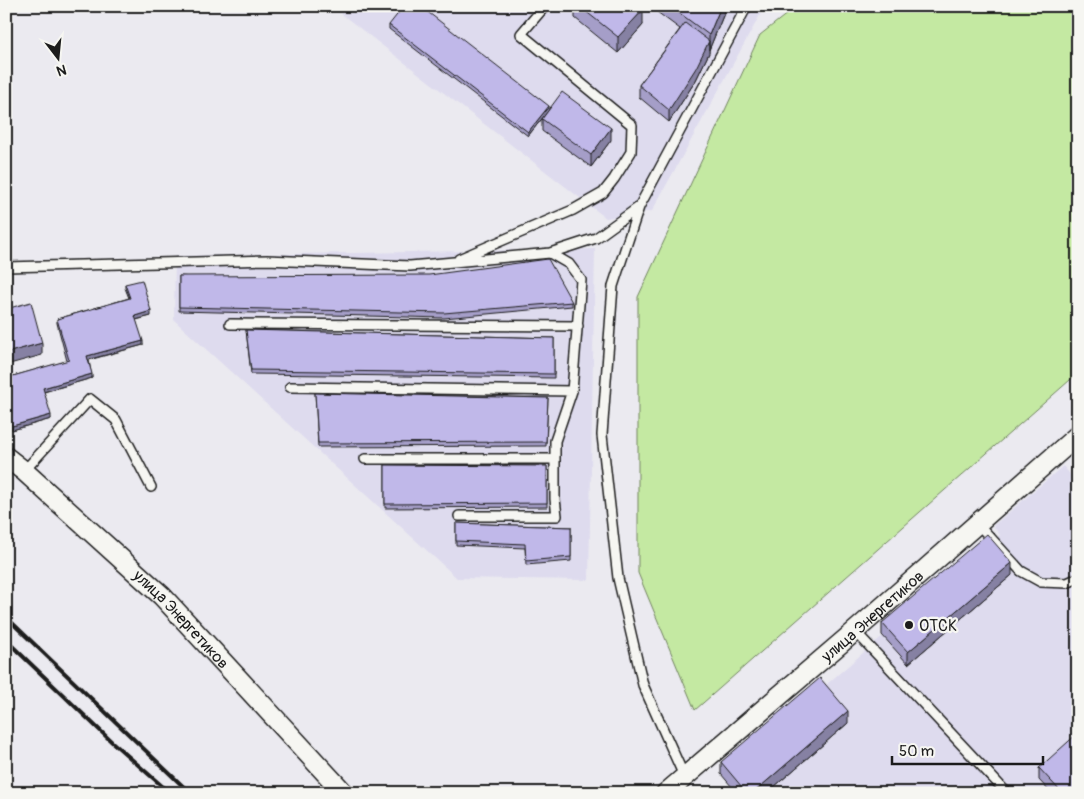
<svg xmlns="http://www.w3.org/2000/svg" width="1084" height="799" font-family="Pangolin,sans-serif">
<style>
.built{fill:#dedbee}
.green{fill:#c4e9a2;stroke:#70825f}
.lines{fill:none;stroke-linecap:round;stroke-linejoin:round}
.service-casing{stroke:#1c1c1c;stroke-width:12}
.minor-casing{stroke:#1c1c1c;stroke-width:22}
.service{stroke:#f6f6f2;stroke-width:9}
.minor{stroke:#f6f6f2;stroke-width:19}
.rail{stroke:#1c1c1c;stroke-width:4}
.wall{fill:#a59ec8;stroke:#1c1c1c}
.shaded-wall{fill:#8681a3;stroke:#1c1c1c}
.building{fill:#c0b8e9;stroke:#1c1c1c}
.poi-dot{fill:#1c1c1c;stroke:#f6f6f2;stroke-width:2}
.labels{text-anchor:middle;stroke-width:4.5;stroke-linejoin:round;paint-order:stroke}
.street-label{font-size:16px;fill:#1c1c1c;stroke:#f6f6f2}
.poi-label{font-size:16px;fill:#1c1c1c;stroke:#f6f6f2;text-anchor:start}
</style>
<rect width="100%" height="100%" fill="#ebeaf0"/>
<filter id="ink" filterUnits="userSpaceOnUse"><feTurbulence type="fractalNoise" baseFrequency=".02" numOctaves="2"/><feDisplacementMap in="SourceGraphic" scale="10" xChannelSelector="R" yChannelSelector="G"/><feConvolveMatrix kernelMatrix="1 2 1 2 8 2 1 2 1" color-interpolation-filters="sRGB"/></filter>
<g filter="url(#ink)">
<path class="built" d="M331,6H765L652,211L606,218Z
M595,249L589,580L457,578L174,320L175,256Z
M1063,466L1076,481L1078,480V793H737L820,690L1000,535L993,526Z"/>
<path class="green" d="M797,6H1078V373L695,710L638,573V297L760,35Z"/>
<g class="lines">
<defs>
<path id="service" d="M459,259L573,210L603,193L614,179L631,152L632,125L521,34L545,6
M6,267L267,260L410,266L550,253L596,238L639,207
M230,324L578,326
M290,387L572,391
M365,459H555
M24,471L90,399L116,420L151,487
M459,516H557L555,499V441L572,391L581,280L569,264L550,253
M977,523L1021,571L1041,582L1067,583L1078,578
M855,631L1007,793
M684,776L643,685L618,578L602,435L613,286L639,207L747,6"/>
<g id="minor">
<path id="s1" d="M6,457L24,471L162,596L344,793"/>
<path id="s2" d="M666,793L855,631L1078,435"/>
</g>
</defs>
<use href="#service" class="service-casing"/>
<use href="#minor" class="minor-casing"/>
<use href="#service" class="service"/>
<use href="#minor" class="minor"/>
<path class="rail" d="M6,617L190,793
M6,640L112,742L170,793"/>
</g>
<path class="wall" d="M575,6H638L643,25L618,53L575,18Z
M649,6H727L709,50V53L696,80L669,122L639,97V85L680,29Z
M389,25L549,110L528,136L389,29Z
M542,119L611,140L591,167L542,131Z
M179,276L572,302V306L444,318L179,311Z
M125,284L151,316L136,320L143,345L89,360L92,378L44,392L51,419L12,430L6,411V378L67,361L57,323V319L129,298L125,288Z
M246,330L554,338V378L251,374Z
M315,393L548,398L546,446L318,447Z
M385,465L547,466V507L385,508Z
M456,523L571,527V561L526,565L525,548L456,545Z
M1012,575L908,664L882,635V623Z
M848,723L767,793H737L721,774V762Z
M1039,768L1078,793H1051L1039,780Z"/>
<path class="shaded-wall" d="M721,6H727L709,50V35Z
M643,10V25L618,53V37Z
M709,41V53L696,80L669,122V110Z
M549,106V110L528,136V132Z
M611,128V140L591,167V155Z
M151,311V316L135,320V316Z
M143,341V345L87,360V356Z
M42,343V355L6,365V353Z
M92,374V378L43,392V388Z
M51,415V419L12,430V426Z
M1012,563V575L908,664V652Z
M848,711V723L767,793H753Z"/>
<path class="building" d="M404,6H420L549,106L528,132L389,25Z
M579,6H638L643,10L618,37Z
M670,6H721L709,35Z
M685,23L709,41L696,68L669,110L639,85Z
M562,92L611,128L591,155L542,119Z
M548,259L572,302L444,313L179,307V276L429,275Z
M142,280L151,311L135,316L143,341L87,356L92,374L43,388L51,415L12,426L6,407V378L69,360L57,319L130,298L125,284Z
M31,302L42,343L6,353V309Z
M246,330L554,338V374L251,370Z
M315,393L548,398L546,442L318,443Z
M385,465L547,466V503L385,504Z
M456,523L571,527V557L526,561L525,544L456,541Z
M987,534L1012,563L908,652L882,623Z
M820,678L848,711L753,793H747L721,762Z
M1078,733V793H1062L1039,768Z"/>
</g>
<circle class="poi-dot" cx="909" cy="625" r="5"/>
<g class="labels">
<g class="street-label">
<text dy="6" stroke="none"><textPath href="#s2" startOffset="272">улица Энергетиков</textPath></text>
<text dy="6" stroke="none"><textPath href="#s1" startOffset="239">улица Энергетиков</textPath></text>
</g>
<g class="poi-label">
<text x="919" y="631">ОТСК</text>
</g>
</g>
<rect width="1084" height="799" fill="none" stroke="#f6f6f2" stroke-width="25"/>
<rect x="12" y="12" width="1059" height="774" fill="none" stroke="#1c1c1c" stroke-width="2" filter="url(#ink)"/>
<g transform="translate(58 58) rotate(164)" stroke="#f6f6f2" stroke-width="4" paint-order="stroke">
<path d="M0-4L9 19L0 12L-9 19Z" fill="#1c1c1c"/>
<text y="-8" font-size="14" font-weight="bold" text-anchor="middle" fill="#1c1c1c">N</text>
</g>
<path d="M892 756v8h151v-8" fill="none" stroke="#1c1c1c" stroke-width="2.5"/>
<text x="899" y="756" font-size="15" fill="#1c1c1c" stroke="#f6f6f2" stroke-width="4" paint-order="stroke">50 m</text>
</svg>
